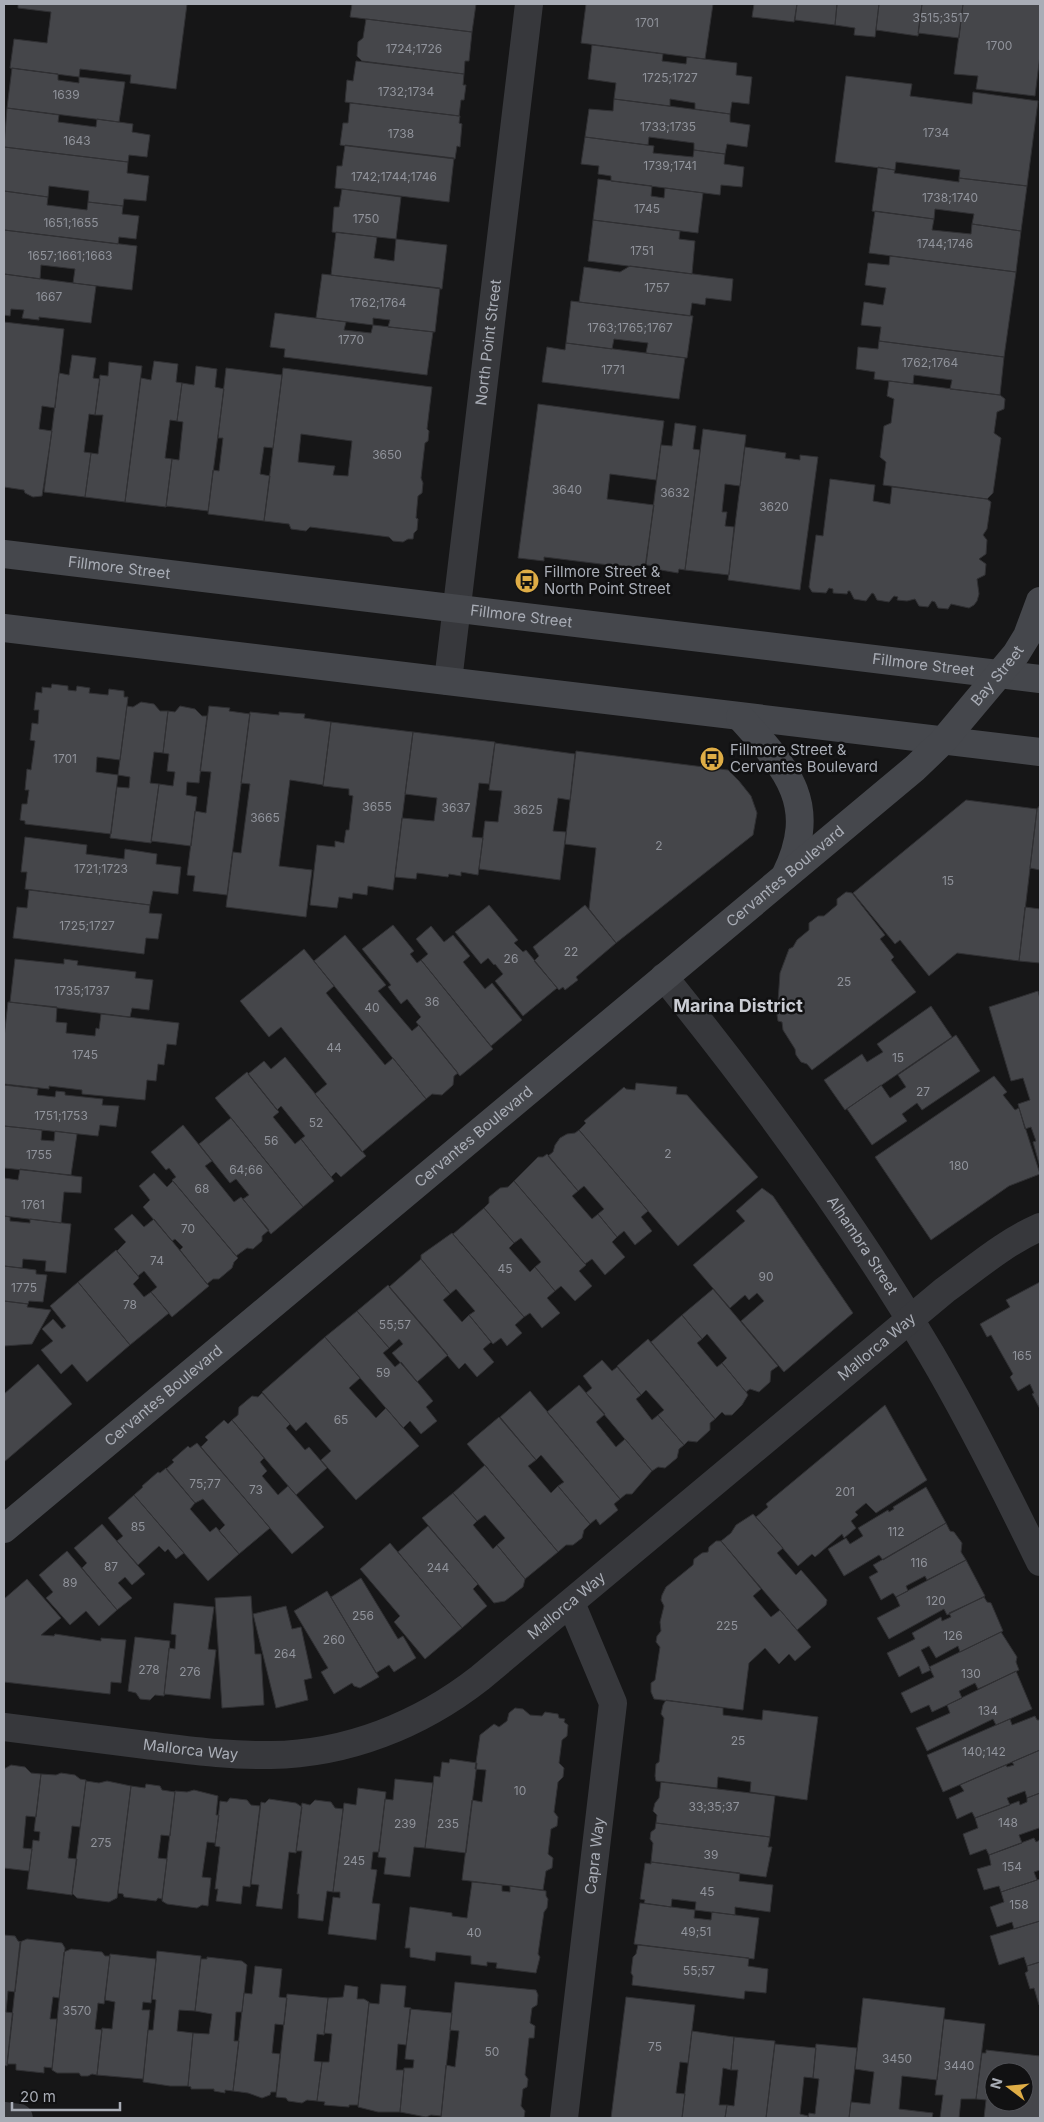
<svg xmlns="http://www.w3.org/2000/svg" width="1044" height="2122" font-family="Inter,sans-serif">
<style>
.building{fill:#45464a;stroke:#303033;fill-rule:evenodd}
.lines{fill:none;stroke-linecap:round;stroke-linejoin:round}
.path{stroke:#3d3f43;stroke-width:3;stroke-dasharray:2.5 4;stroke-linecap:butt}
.street{stroke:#37383c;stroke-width:28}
.secondary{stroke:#45474c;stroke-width:28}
.labels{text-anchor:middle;stroke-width:5;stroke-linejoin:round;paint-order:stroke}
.number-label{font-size:12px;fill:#90939b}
.street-label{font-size:15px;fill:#a9adb6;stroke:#111112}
.poi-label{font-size:15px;fill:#a9adb6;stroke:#111112;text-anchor:start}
.quarter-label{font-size:18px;font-weight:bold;fill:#caccd3;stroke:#111112}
</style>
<rect width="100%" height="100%" fill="#161617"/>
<path class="building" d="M18,4H187L176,89L130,83L131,75L80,69L79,77L10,68L14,39L47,43L51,12L18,8Z
M352,4H476L472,32L350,17Z
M586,4H713L705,59L581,43Z
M754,4H797L794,22L752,17Z
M797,4H837L835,25L795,20Z
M837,4H879L875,37L854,35L855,28L835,25Z
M879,4H922L918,36L876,30Z
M922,4H963L959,38L918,33Z
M963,4H1040V55L1035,96L976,89L978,76L954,74Z
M366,19L472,32L469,61H465L464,74L362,61L357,56L358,42L363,38Z
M592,45L663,54L662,61L686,64L687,57L737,63L736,75L752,77L749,104L732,102L730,114L695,109V103L670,99V106L614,99L616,83L588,79Z
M356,61L464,74L463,85H466L464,100H461L459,116L345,102L347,80L353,81Z
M12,68L58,74V80L79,83V77L125,82L119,122L7,108Z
M846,76L912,84L910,96L972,104L973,92L1038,101L1027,186L959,178L960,170L896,162L895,170L835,162Z
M614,99L730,114V122L750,125L747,147L727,144L725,154L694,150V143L649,137L648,145L585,137L589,109L613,111Z
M350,103L460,116L459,123L462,124L460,147L457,146L455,159L340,145L343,123H348Z
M7,108L59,115L58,122L96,127L97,119L133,124L132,132L150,135L147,157L129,155L128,162L4,147Z
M585,137L654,146L653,153L693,157L694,150L725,154L724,164L744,167L742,187L721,185L720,195L611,181V176L598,174L599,166L581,164Z
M345,145L454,158L449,202L335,188L337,166H342Z
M4,147L128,162L127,173L149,176L146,201L124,199L123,206L88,202L89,191L49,186L48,197L4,191Z
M878,167L895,170L894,173L959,182V178L1027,186L1021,231L972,224L974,214L935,209L934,219L872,211Z
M598,179L652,186L651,196L664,198L665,188L703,193L698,233L593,220Z
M342,189L401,197L396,239L332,232L334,207H339Z
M4,191L48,197L47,205L87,210L88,202L123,206L122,214L139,216L136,239L119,237L118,244L4,230Z
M875,211L934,219L932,230L971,234L972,224L1021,231L1016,272L869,253Z
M593,220L680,231L679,239L695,241L692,274L588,261Z
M4,230L137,246L132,290L73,283L75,269L41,265L40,279L4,274Z
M336,232L377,237L374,258L394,261L396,239L447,245L442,289L331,275Z
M890,256L1016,272L1004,357L879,341L881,327L861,325L864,302L883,305L886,288L865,285L868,263L889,265Z
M630,266L733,279L731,301L706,298L705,305L692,303L690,316L579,302L584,267L620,272Z
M4,274L96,286L91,323L39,317V320L22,318L24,310L11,309L10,316L4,315Z
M322,274L440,288L435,332L388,327L390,320L373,318V325L316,318Z
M571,301L693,316L687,358L646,353L648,343L614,339L612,349L566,343Z
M275,313L346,322L344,330L371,333L373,325L433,332L427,375L284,357L285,349L270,347Z
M4,322L64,329L55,408L42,406L39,429L52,431L42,496L33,497L25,493L24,490L4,487Z
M879,341L1004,357L1000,395L950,389L952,380L914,375L913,384L874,379L875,372L856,369L858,347L878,349Z
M566,343L685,358L679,399L542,382L547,347L565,350Z
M72,355L96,358L93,378L100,379L95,415L89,414L84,452L91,453L85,497L44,492L59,373L69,375Z
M154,361L178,364L176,382L182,383L177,421L170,420L165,458L172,459L166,507L125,502L141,378L151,380Z
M109,362L142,366L125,502L85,497L91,453L98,454L103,415H95L100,375L108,376Z
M196,366L217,369L215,387L224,389L208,511L166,506L172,459L179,460L183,422L177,421L182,383L194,385Z
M226,368L282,375L273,448L264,447L260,474L270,476L264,521L208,514L213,470L219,471L223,438H218Z
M283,368L432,387L427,429L429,431L428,441L425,443L421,478L423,483L422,493L418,496L416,518L418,519L417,530L414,533L413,539H408L403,542L393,541L389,537L310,527L306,531L291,529L289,524L264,521ZM301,434L352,441L348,476L333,475L335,466L298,462Z
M889,381L1000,395L1005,399L1004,409L997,412L994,433L1001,438L993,493L987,499L883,485L886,462L880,457L884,426L891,423L894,399L887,396Z
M538,404L664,421L656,480L610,474L607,499L654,505L644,574L625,572V567L544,557V561L518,558Z
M675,423L696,426L693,449L700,450L685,570L679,569L678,573L655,569V566L646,565L661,445L672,446Z
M703,429L746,435L740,486L725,484L722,512H727L725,526L734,527L729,575L685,570Z
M745,447L786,453L785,458L800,460V455L818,457L800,590L728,580Z
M830,479L875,485L873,501L890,504L892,487L987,499L991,502L987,529L983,535L987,540L986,554L979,559L986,564L985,575L977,579L979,594L977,601L974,605L969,608L951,604L948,609L938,608L935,602L932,601L928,607L919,606L915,599L907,601L897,600L898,597L894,596L889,602L877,600L874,594L872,593L866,601L854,599L850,591H848L847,594L833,593V589L829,588L826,593L812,592L809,587L816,535L823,536Z
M52,684L68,686V690L76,691L77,686L90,688L89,693L108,695L109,689L124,691V697H128L120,760L97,757L96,772L118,775L111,834L25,824V821L20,820L22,804H27L29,790H25L27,769L31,770L35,741L30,740L32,723L38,724L39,710H34L36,692L42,693V687L51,688Z
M141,702L154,704L160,711H168L163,753L154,752L150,783L159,784L151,843L110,838L117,787L129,788L130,777L118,775L127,706L133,707Z
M180,706L195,709L202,716H207L199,783L187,782L186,795L197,797L191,846L151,841L159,784L173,786L175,772L167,771L169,754L163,753L168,711L175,712Z
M209,706L230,708L229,711L250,714L227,895L193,891L195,876L187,875L195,811L206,813L211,772L200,771Z
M250,712L279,715V712L305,714L304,718L331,722L323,785L290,780L279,866L312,870L306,917L226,907L233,852L241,853L250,784L241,783Z
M331,722L413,732L393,890L368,886L367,895L353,893L352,899L339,897L337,908L310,905L317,845L335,847V841L344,843L346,830H349L353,796L349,795V789L323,786Z
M413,732L495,742L489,784L479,783L472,837L483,838L478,875L461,872V876L449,874L448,877L417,873L416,879L395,877L402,818L434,821L437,798L405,794Z
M495,743L575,754L570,800L558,798L553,831L566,832L560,880L479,869L485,821L498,822L502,791L489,790Z
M576,751L728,770L739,781L751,796L757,813L753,835L616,943L589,909L596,848L565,844Z
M966,800L1037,809L1019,961L957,953L929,976L900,940L895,944L853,893Z
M1040,805V870L1030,868L1037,809Z
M25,837L87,845L86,854L124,859L125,849L157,854L156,864L181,867L178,894L153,891L150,905L25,889L27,872H21Z
M29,890L150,905L149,913L162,914L158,939L146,938L144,954L13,938L17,907L27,908Z
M846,892L852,893L885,935L880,939L894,957L891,960L916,992L812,1070L807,1064L801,1062L796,1055L795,1049L783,1030L782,1022L778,1021L776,1009L778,1002L780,973L789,949L793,947L797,940L809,930V923L818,916H824L837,905V899Z
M489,905L518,940L514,943L523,952L526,950L557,988L523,1016L495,981L503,974L495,964L494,965L488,958L481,964L455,932Z
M585,905L616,943L576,977L578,980L565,990L563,987L559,990L534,961L539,956L533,947Z
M1025,907L1040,909V963L1019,961Z
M393,925L414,951L410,954L417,963L421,960L493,1049L460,1076L416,1022L421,1017L407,999L401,1004L388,987L391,985L362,949Z
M431,926L444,942L453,935L470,956L463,962L485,989L492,983L522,1020L491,1046L421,960L428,954L416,939Z
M345,935L386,985L378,991L412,1031L419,1025L458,1073L454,1076L453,1085L442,1095L432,1094L426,1099L314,961Z
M304,949L334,986L326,993L385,1065L393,1058L426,1099L362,1152L315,1094L327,1084L281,1027L269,1037L240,1001Z
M15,959L64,964V959L78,961L77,965L136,972L135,978L153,980L149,1010L132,1008L130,1017L10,1002Z
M1038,991L1040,999V1167L1033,1142L1036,1141L1031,1127L1025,1129L1018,1104L1030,1100L1023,1078L1011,1081L989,1007Z
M8,1002L57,1007L56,1022L67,1023L66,1033L95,1036L96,1028L99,1029L101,1014L179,1023L176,1045L167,1044L164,1065L158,1064L156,1081L147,1080L145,1100L82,1094V1090L49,1086V1089L4,1084V1038Z
M931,1006L952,1037L845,1110L824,1080L862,1054L867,1062L883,1052L877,1044Z
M956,1035L980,1071L922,1110L917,1103L902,1114L907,1121L872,1145L847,1109L881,1085L890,1098L906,1087L898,1075Z
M285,1057L366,1156L341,1177L336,1172L331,1177L301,1139L305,1136L281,1106L277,1110L248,1074L264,1061L271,1069Z
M247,1072L279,1112L273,1117L295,1144L301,1139L334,1181L303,1207L215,1098Z
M994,1076L1007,1092L1003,1095L1015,1110L1019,1108L1040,1174L1009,1186L931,1240L875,1157Z
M636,1083L677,1087L676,1094L687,1095L758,1177L678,1246L579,1130L586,1123L584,1121L624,1087L626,1089L635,1090Z
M4,1085L38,1089L37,1095L55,1097L56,1091L65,1092V1095L103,1099L102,1105L119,1106L116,1127L100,1125L98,1136L4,1126Z
M231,1118L303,1207L271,1234L243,1199L249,1195L236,1179L230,1183L199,1144Z
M183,1125L212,1161L205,1166L234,1202L241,1197L269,1230L262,1236V1241L253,1249L247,1248L236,1256L172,1180L176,1177L169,1168L166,1170L151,1152Z
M4,1126L42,1130L41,1140L54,1141L55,1131L77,1134L71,1175L4,1168Z
M579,1130L648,1211L641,1217L652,1231L635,1245L624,1231L617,1237L598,1214L604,1209L584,1186L578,1191L548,1156L553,1152L555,1145L560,1138L567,1134L575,1133Z
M547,1154L578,1191L572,1196L592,1219L598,1214L617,1237L612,1242L625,1257L605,1275L592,1259L585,1264L514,1181L538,1157H543Z
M20,1169L82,1177L81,1193L64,1192L61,1223L4,1216V1178L18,1180Z
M154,1173L167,1187L173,1181L238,1258L234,1262L232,1268L219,1279H213L207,1284L180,1250L183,1247L175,1239L172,1241L143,1207L150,1200L139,1186Z
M514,1181L586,1265L579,1271L592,1286L575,1301L561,1286L555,1291L535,1267L541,1262L521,1238L514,1243L484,1208L489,1203V1197L500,1188L508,1187Z
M762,1188L773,1196L853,1313L784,1372L741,1321L764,1301L757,1293L749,1300L745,1295L730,1308L693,1265L745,1221L736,1211Z
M484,1208L514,1243L509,1248L530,1272L535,1267L555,1291L547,1298L560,1313L542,1328L530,1313L524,1317L453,1234Z
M132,1214L144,1227L154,1219L209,1286L172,1317L151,1292L157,1287L144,1271L138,1276L117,1251L126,1242L114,1229Z
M4,1216L10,1217V1221L30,1223V1219L71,1224L66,1273L45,1271L46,1261L23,1259L22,1268L4,1266Z
M452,1233L524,1317L515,1325L522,1333L507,1346L501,1338L493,1344L469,1315L475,1311L456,1289L450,1294L421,1259V1255Z
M116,1250L138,1276L139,1278L133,1284L144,1297L151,1292L169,1313L130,1345L78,1282Z
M421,1259L450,1294L443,1300L462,1322L469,1315L491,1342L483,1349L494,1362L477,1377L465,1363L459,1369L389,1287Z
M4,1266L36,1270V1274L47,1275L43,1302L29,1301L28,1304L4,1301Z
M78,1282L130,1345L87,1382L72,1364L61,1374L41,1350L53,1341L42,1329L53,1319L62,1329L66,1326L50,1306Z
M1040,1282V1409L1032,1394L1034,1393L1030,1384L1018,1391L1010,1377L1013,1374L991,1335L987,1337L980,1324L1010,1307L1006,1300Z
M388,1285L448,1355L417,1382L392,1353L403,1344L399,1339L389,1348L357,1311Z
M713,1289L778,1366L771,1371L770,1382L759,1392L750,1389L746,1392L722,1363L727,1358L707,1334L702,1339L682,1315Z
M4,1301L28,1304L27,1307L51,1310L32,1344L4,1346Z
M357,1311L389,1348L383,1353L395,1367L401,1362L433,1401L426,1407L437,1421L421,1434L410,1421L403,1428L325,1337Z
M682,1315L702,1339L697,1343L717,1367L722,1363L746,1392L748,1395L742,1405L732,1415H725L722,1412L715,1419L651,1342Z
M325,1337L360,1378L349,1388L376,1418L386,1408L419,1446L356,1500L321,1460L331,1451L306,1422L296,1431L262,1392Z
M648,1339L715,1419L710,1423V1430L697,1442L688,1441L684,1445L658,1415L664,1410L646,1390L641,1395L617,1366Z
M602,1360L612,1371L617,1367L641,1395L636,1399L652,1420L658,1415L684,1445L679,1449L677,1458L665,1468L658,1467L652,1471L586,1393L592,1388L583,1376Z
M38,1364L72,1404L4,1462V1394Z
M579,1385L605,1414L596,1422L616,1447L625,1439L652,1471L632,1494H626L620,1499L547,1412Z
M530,1391L620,1499L614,1504L618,1510L600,1525L596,1519L590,1524L558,1486L564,1482L541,1455L536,1460L500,1417Z
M262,1393L290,1424L286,1428L305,1450L309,1447L327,1468L296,1495L232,1420L238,1415L239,1407L252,1396L258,1397Z
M885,1405L927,1480L876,1513L866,1503L855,1512L858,1515L851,1521L856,1528L844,1538L842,1534L815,1557L812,1554L798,1566L756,1517L768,1507L766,1504Z
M499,1417L536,1460L528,1466L551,1493L558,1486L590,1524L584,1530L582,1538L573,1545H566L558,1552L467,1444Z
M224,1420L228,1424L232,1420L264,1458L260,1462L267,1471L262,1476L278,1495L288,1486L324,1527L292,1554L201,1447L208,1440L205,1437Z
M197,1443L270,1528L239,1554L219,1531L225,1525L203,1499L195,1503L166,1469L174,1462L172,1460L188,1446L190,1448Z
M485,1465L558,1552L525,1579L497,1545L505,1538L485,1515L477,1521L453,1493Z
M166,1468L195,1503L190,1509L210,1532L216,1527L239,1554L208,1581L134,1495L143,1487L142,1486L158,1472L160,1473Z
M926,1487L946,1523L883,1560L879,1555L844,1576L828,1549L846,1538L850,1544L863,1536L858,1528L888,1510L889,1512L894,1509L893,1507Z
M453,1493L477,1521L473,1525L493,1549L497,1545L525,1579L523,1587L505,1601L494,1603L422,1518Z
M134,1495L184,1553L176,1559L168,1549L165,1552L159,1546L138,1565L117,1541L123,1536L108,1518Z
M753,1514L783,1548L777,1553L796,1575L801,1570L827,1600L826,1605L797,1630L721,1541L731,1533L736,1525Z
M946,1523L950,1531L954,1532L962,1543L961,1552L966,1560L927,1580L925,1576L906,1586L908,1591L896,1597L893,1593L881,1600L869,1577L878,1572L873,1565Z
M102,1524L145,1574L132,1585L125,1577L118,1583L132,1598L117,1610L82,1568L87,1563L74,1548Z
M428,1526L478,1584L473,1589L487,1606L462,1628L398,1552Z
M716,1541H721L761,1589L753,1596L771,1617L780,1610L811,1647L795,1661L789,1654L779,1664L765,1648L749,1663L743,1710L654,1699L651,1692V1683L655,1680L660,1647L656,1642L657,1636L661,1631L660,1622L664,1606L661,1600L662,1595L666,1587L693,1565L694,1559L702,1553L708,1552L709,1547Z
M390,1543L462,1628L425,1659L394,1622L400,1616L360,1569Z
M67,1551L117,1610L99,1626L86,1611L70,1625L46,1598L53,1592L39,1575Z
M966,1560L985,1596L947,1615L944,1609L889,1639L877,1618L900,1606L896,1597Z
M361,1578L398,1639L403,1636L416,1658L394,1672L389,1665L376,1673L331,1597Z
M27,1579L61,1618L41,1635L54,1636L55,1634L101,1641V1638L126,1640L121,1683L111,1682L110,1694L4,1682V1599Z
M327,1591L379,1677L360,1688L354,1686L352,1683L334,1694L321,1672L328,1668L294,1611Z
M251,1596L255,1654H261L264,1705L222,1708L215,1598Z
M984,1597L987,1602L991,1603L1003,1631L960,1652L958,1646L936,1658L929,1646L921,1650L931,1670L922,1674L919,1666L899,1677L887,1653L915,1639L912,1633L941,1617L942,1621L951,1617L949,1613Z
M174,1603L214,1607L208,1649L216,1650L210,1699L164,1694L169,1648L175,1649L176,1635L171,1634Z
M286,1606L292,1629L301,1627L312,1678L304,1680L308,1700L276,1708L253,1614Z
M1001,1632L1017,1657L1016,1662L1019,1670L978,1689L975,1683L959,1691L962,1698L932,1712L929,1705L911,1713L901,1693L934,1677L929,1667Z
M135,1637L170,1641L164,1696L155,1695L150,1700L140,1699L136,1693L128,1691Z
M1016,1671L1032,1709L996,1725L993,1719L927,1751L916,1728L950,1713L947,1705Z
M666,1700L723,1708V1715L762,1720L763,1710L818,1717L807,1800L750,1792L751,1782L718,1777L717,1788L656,1781L655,1776L656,1764L659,1762L664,1718L661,1714L663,1705Z
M515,1708L523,1709L530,1715L542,1716L545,1712L558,1714L559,1718L565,1719L564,1722L568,1725L567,1736L562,1740L559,1763L564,1768L563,1777L558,1782L554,1812L558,1817L557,1826L551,1829L548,1854L553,1858L552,1868L546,1871L543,1890L462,1880L472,1800L482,1802L486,1770L475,1769L480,1735L494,1724L499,1727L507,1721L509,1713Z
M1035,1716L1037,1720H1040V1750L943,1792L927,1755L1010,1719L1012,1725Z
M1040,1750V1793L1027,1798L1025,1791L1007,1798L1010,1805L975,1818L972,1812L957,1819L949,1798L964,1791L960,1785L1006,1765L1007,1767L1014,1765L1012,1762Z
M450,1759L477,1763L466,1853L425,1848L434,1776L440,1777L442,1762L449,1763Z
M11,1765L25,1767L31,1773L41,1774L36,1817L26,1816L23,1848L32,1849L29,1871L4,1868V1769Z
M61,1773L75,1775L80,1779L86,1780L80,1827L72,1826L68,1858L77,1859L72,1895L27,1889L33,1840L39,1841L40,1832L34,1831L41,1774L56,1775Z
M395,1779L433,1783L425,1848L414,1847L410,1877L384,1874L386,1858L378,1857L385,1799L393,1800Z
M86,1781L99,1783L107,1781L131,1786L117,1898L109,1902L77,1898L72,1893Z
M661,1782L775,1796L770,1837L656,1823L657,1815L653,1811L655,1803L659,1798Z
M146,1784L160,1786L162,1790L175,1792L170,1836L161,1835L158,1858L167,1859L162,1899L158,1898L156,1901L124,1897L123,1894L118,1893L131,1786L145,1788Z
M358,1788L386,1792L379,1852H373L371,1869L377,1870L372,1903L380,1904L376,1940L328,1934L333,1897L340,1898V1892H333L344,1803L356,1805Z
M194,1790L218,1796L216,1815H219L215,1843L207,1842L202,1877L211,1878L208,1906L202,1905L197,1908L167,1904L162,1901L175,1791L187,1792Z
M1040,1793V1831L1039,1828L1019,1835L1022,1843L989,1855L986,1849L970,1855L963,1834L978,1828L975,1818L1019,1801L1020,1805L1027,1802V1798Z
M230,1798L247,1800L251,1805L260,1806L250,1887L243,1886L241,1904L216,1901L218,1889H215L220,1847L215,1846L220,1801L227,1802Z
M269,1799L296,1803L302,1807L296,1853L289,1852L282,1909L256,1906L259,1885L251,1884L261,1802L265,1803Z
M315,1800L331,1802L335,1808L343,1809L333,1892L327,1891L323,1921L298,1918L299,1894H297L302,1851H296L302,1803L310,1805Z
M656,1823L770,1837L768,1847H772L766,1877L651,1862L653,1843L650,1839L651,1832L655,1829Z
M1034,1838L1036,1842L1040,1840V1870L1034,1872L1037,1880L1001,1892L999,1886L984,1890L977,1869L991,1865L989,1855Z
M651,1862L740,1873L739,1881L773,1885L770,1912L735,1907V1915L695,1910L696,1902L672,1899L671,1907L644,1903L645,1900L640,1899L645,1863L651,1864Z
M1040,1879V1921L1014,1929L1012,1922L997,1927L990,1907L1004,1902L1001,1892Z
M472,1882L502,1885V1891L510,1892V1886L546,1891V1896L548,1899L547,1908L544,1912L538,1954L540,1957L536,1973L496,1968L497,1963L487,1962V1966L471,1964V1956L436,1952L435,1961L410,1957V1948H405L410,1907L452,1913V1916L467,1918Z
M640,1903L695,1910L694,1918L711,1920L712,1912L759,1918L754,1959L634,1944Z
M1040,1921V1962L1027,1966L1024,1957L999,1965L990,1936Z
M4,1935L15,1936L18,1941L21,1942L15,1992L8,1991L6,2012L13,2013L7,2066L4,2065Z
M27,1939L62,1943L65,1948L59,1998L53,1997L50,2019H57L52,2068L44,2067V2073L16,2070V2064H7L20,1942Z
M638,1945L749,1958L748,1966L768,1969L766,1993L745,1991L744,1999L632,1985L633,1976L631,1973L633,1957L636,1954Z
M71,1949L102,1952L105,1956H110L104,2004L98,2003L95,2029L102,2030L97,2075L92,2074L88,2076H81L79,2073H57L52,2070L64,1952Z
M157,1951L201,1956L195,2011L179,2010L177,2031L193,2033L188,2086H170L143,2082L148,2030H153L156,2000L152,1999Z
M110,1954L156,1959L151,2003L143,2002L142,2010H150L143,2079L97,2075L102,2028L112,2029L115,2002L105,2000Z
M207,1957L242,1961L247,1965L242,2012H236L234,2041H239L233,2091L225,2090V2093L214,2091V2089H191V2087L188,2086L193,2033L209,2034L212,2014L195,2011L201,1959H207Z
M1040,1962V2005H1039L1034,1988L1030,1989L1025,1973L1028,1971L1027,1966Z
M255,1966L282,1969L279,1997L287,1998L284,2025L275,2024L272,2053L280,2054L276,2092H271L270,2095L262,2098L248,2093L233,2091L244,1993L252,1994Z
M455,1982L536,1990L538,1995L537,2005L532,2008L530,2023L535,2026L534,2038H529L525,2075L528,2079L527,2087L523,2089L521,2106L525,2111L524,2118H441L446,2065L455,2067L459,2031L450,2030Z
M381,1984L406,1986L404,2007L411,2008L406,2045L398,2044L396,2070H404L400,2112H378L358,2107L369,2003L379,2004Z
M345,1985L358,1987L357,1999H364L369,2002L358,2105H349V2107L324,2105L325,2102L317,2101L322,2062H329L332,2034L324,2033L328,1998L343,1997Z
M287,1994L328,1998L324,2035L317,2034L314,2061L322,2062L317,2101L307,2100L302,2103L288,2101L286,2098L276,2097Z
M626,1997L695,2005L688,2063L680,2062L676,2093L685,2094L682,2118H611Z
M863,1998L945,2008L937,2080L902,2076L899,2109L933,2113L932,2118H849L851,2102L870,2104L874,2072L855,2069Z
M410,2009L452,2013L441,2116L431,2115L426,2117L400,2112L404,2068H413L414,2060L405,2059Z
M944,2019L985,2024L976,2099H961L959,2118H940L943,2095H935Z
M692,2031L734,2037L731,2070L723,2068L719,2105H727L725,2118H682Z
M734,2037L775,2041L766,2118H725L727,2105L734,2106L738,2070H731Z
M775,2044L816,2048L813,2078L804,2077L800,2114L808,2116V2118H766Z
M816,2044L857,2048L849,2118H808L809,2113L815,2114L819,2079L813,2078Z
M986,2050L1040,2056V2118H984L986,2100L976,2099L982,2053H986ZM994,2072H1024V2102H994Z"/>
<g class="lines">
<path class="path" d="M818,769L827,761"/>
<g class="street">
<path id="s1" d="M448,681L529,4"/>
<path id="s2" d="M664,977C761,1097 853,1222 931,1354C971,1422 1006,1492 1040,1562"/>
<path id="s3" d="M4,1727C51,1733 99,1739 146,1745C188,1750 229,1756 271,1755C347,1754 420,1725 480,1678L945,1290C977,1267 1004,1243 1040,1227"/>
<path d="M4,2116L19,2118"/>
<path id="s4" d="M564,2118L613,1703L571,1603"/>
</g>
<g class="secondary">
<path id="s5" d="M4,554L1040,679"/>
<path d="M4,628L1040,752"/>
<path d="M740,717C786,768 821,804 785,876"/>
<path id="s6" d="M4,1529L915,768L943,741L1016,654L1027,636L1040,601"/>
</g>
</g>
<defs>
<symbol id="bus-disc" viewBox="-11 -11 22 22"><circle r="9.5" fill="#dfad46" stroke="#111112"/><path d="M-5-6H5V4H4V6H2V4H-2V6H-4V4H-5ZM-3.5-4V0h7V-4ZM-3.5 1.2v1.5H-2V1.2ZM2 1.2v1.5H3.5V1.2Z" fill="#111"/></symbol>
</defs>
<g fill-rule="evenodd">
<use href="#bus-disc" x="513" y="567" width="28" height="28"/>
<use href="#bus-disc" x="698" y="745" width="28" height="28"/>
</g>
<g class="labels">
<g class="number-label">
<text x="941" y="22">3515;3517</text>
<text x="647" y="27">1701</text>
<text x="999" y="50">1700</text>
<text x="414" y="53">1724;1726</text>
<text x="670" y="82">1725;1727</text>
<text x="406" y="96">1732;1734</text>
<text x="66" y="99">1639</text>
<text x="668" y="131">1733;1735</text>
<text x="936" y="137">1734</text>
<text x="401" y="138">1738</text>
<text x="77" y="145">1643</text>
<text x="670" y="170">1739;1741</text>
<text x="394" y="181">1742;1744;1746</text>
<text x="950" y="202">1738;1740</text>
<text x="647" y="213">1745</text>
<text x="366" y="223">1750</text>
<text x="71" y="227">1651;1655</text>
<text x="945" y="248">1744;1746</text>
<text x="642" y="255">1751</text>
<text x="70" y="260">1657;1661;1663</text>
<text x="657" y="292">1757</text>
<text x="49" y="301">1667</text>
<text x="378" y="307">1762;1764</text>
<text x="630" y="332">1763;1765;1767</text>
<text x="351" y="344">1770</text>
<text x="930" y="367">1762;1764</text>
<text x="613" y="374">1771</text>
<text x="387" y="459">3650</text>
<text x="567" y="494">3640</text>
<text x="675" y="497">3632</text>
<text x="774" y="511">3620</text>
<text x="65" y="763">1701</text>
<text x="377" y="811">3655</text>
<text x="456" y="812">3637</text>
<text x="528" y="814">3625</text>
<text x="265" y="822">3665</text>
<text x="659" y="850">2</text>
<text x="101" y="873">1721;1723</text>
<text x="948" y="885">15</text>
<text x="87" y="930">1725;1727</text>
<text x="571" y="956">22</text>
<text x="511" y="963">26</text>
<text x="844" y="986">25</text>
<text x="82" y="995">1735;1737</text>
<text x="432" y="1006">36</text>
<text x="372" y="1012">40</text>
<text x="334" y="1052">44</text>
<text x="85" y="1059">1745</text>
<text x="898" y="1062">15</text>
<text x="923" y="1096">27</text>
<text x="61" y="1120">1751;1753</text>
<text x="316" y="1127">52</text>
<text x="271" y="1145">56</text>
<text x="668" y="1158">2</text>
<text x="39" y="1159">1755</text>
<text x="959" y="1170">180</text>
<text x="246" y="1174">64;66</text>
<text x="202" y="1193">68</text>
<text x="33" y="1209">1761</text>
<text x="188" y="1233">70</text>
<text x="157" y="1265">74</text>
<text x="505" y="1273">45</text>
<text x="766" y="1281">90</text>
<text x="24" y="1292">1775</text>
<text x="130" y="1309">78</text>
<text x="395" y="1329">55;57</text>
<text x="1022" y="1360">165</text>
<text x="383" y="1377">59</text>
<text x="341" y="1424">65</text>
<text x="205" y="1488">75;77</text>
<text x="256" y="1494">73</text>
<text x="845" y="1496">201</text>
<text x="138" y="1531">85</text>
<text x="896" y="1536">112</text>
<text x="919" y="1567">116</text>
<text x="111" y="1571">87</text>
<text x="438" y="1572">244</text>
<text x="70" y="1587">89</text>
<text x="936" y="1605">120</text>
<text x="363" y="1620">256</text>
<text x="727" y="1630">225</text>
<text x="953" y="1640">126</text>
<text x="334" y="1644">260</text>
<text x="285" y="1658">264</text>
<text x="149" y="1674">278</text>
<text x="190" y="1676">276</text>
<text x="971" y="1678">130</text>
<text x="988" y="1715">134</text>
<text x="738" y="1745">25</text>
<text x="984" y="1756">140;142</text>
<text x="520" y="1795">10</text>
<text x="714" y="1811">33;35;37</text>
<text x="1008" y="1827">148</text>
<text x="405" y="1828">239</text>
<text x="448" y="1828">235</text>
<text x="101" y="1847">275</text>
<text x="711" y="1859">39</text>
<text x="354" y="1865">245</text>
<text x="1012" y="1871">154</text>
<text x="707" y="1896">45</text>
<text x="1019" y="1909">158</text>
<text x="696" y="1936">49;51</text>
<text x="474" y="1937">40</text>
<text x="699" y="1975">55;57</text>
<text x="77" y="2015">3570</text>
<text x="655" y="2051">75</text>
<text x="492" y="2056">50</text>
<text x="897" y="2063">3450</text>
<text x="959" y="2070">3440</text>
</g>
<g class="street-label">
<text dy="5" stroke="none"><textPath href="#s1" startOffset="341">North Point Street</textPath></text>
<text dy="5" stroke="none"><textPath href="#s5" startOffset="116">Fillmore Street</textPath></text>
<text dy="5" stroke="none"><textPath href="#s5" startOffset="521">Fillmore Street</textPath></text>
<text dy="5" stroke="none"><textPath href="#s5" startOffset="926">Fillmore Street</textPath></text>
<text dy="5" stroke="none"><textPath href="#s6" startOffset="1311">Bay Street</textPath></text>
<text dy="5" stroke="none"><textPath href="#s6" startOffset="1018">Cervantes Boulevard</textPath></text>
<text dy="5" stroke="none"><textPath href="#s6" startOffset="612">Cervantes Boulevard</textPath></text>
<text dy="5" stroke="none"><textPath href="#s2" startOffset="334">Alhambra Street</textPath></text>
<text dy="5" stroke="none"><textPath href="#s3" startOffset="1012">Mallorca Way</textPath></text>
<text dy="5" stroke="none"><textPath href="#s6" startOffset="208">Cervantes Boulevard</textPath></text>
<text dy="5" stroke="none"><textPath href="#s3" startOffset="608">Mallorca Way</textPath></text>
<text dy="5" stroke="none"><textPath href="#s3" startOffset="188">Mallorca Way</textPath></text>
<text dy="5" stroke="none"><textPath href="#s4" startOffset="264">Capra Way</textPath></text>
</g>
<g class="poi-label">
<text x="544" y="577">Fillmore Street &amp;<tspan x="544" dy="17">North Point Street</tspan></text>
<text x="730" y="755">Fillmore Street &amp;<tspan x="730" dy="17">Cervantes Boulevard</tspan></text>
</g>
<g class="quarter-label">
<text x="738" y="1012">Marina District</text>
</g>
</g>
<rect width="1044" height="2122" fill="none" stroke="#a9adb6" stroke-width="10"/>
<g transform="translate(1009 2087) rotate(286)"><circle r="24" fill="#111112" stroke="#4e4f54"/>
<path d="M0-4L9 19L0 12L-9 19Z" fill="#dfad46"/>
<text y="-8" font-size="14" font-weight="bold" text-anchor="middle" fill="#a9adb6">N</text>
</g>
<path d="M12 2102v8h108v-8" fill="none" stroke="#a9adb6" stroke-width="2.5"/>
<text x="20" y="2102" font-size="15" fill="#a9adb6" stroke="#111112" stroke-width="4" paint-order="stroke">20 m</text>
</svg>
